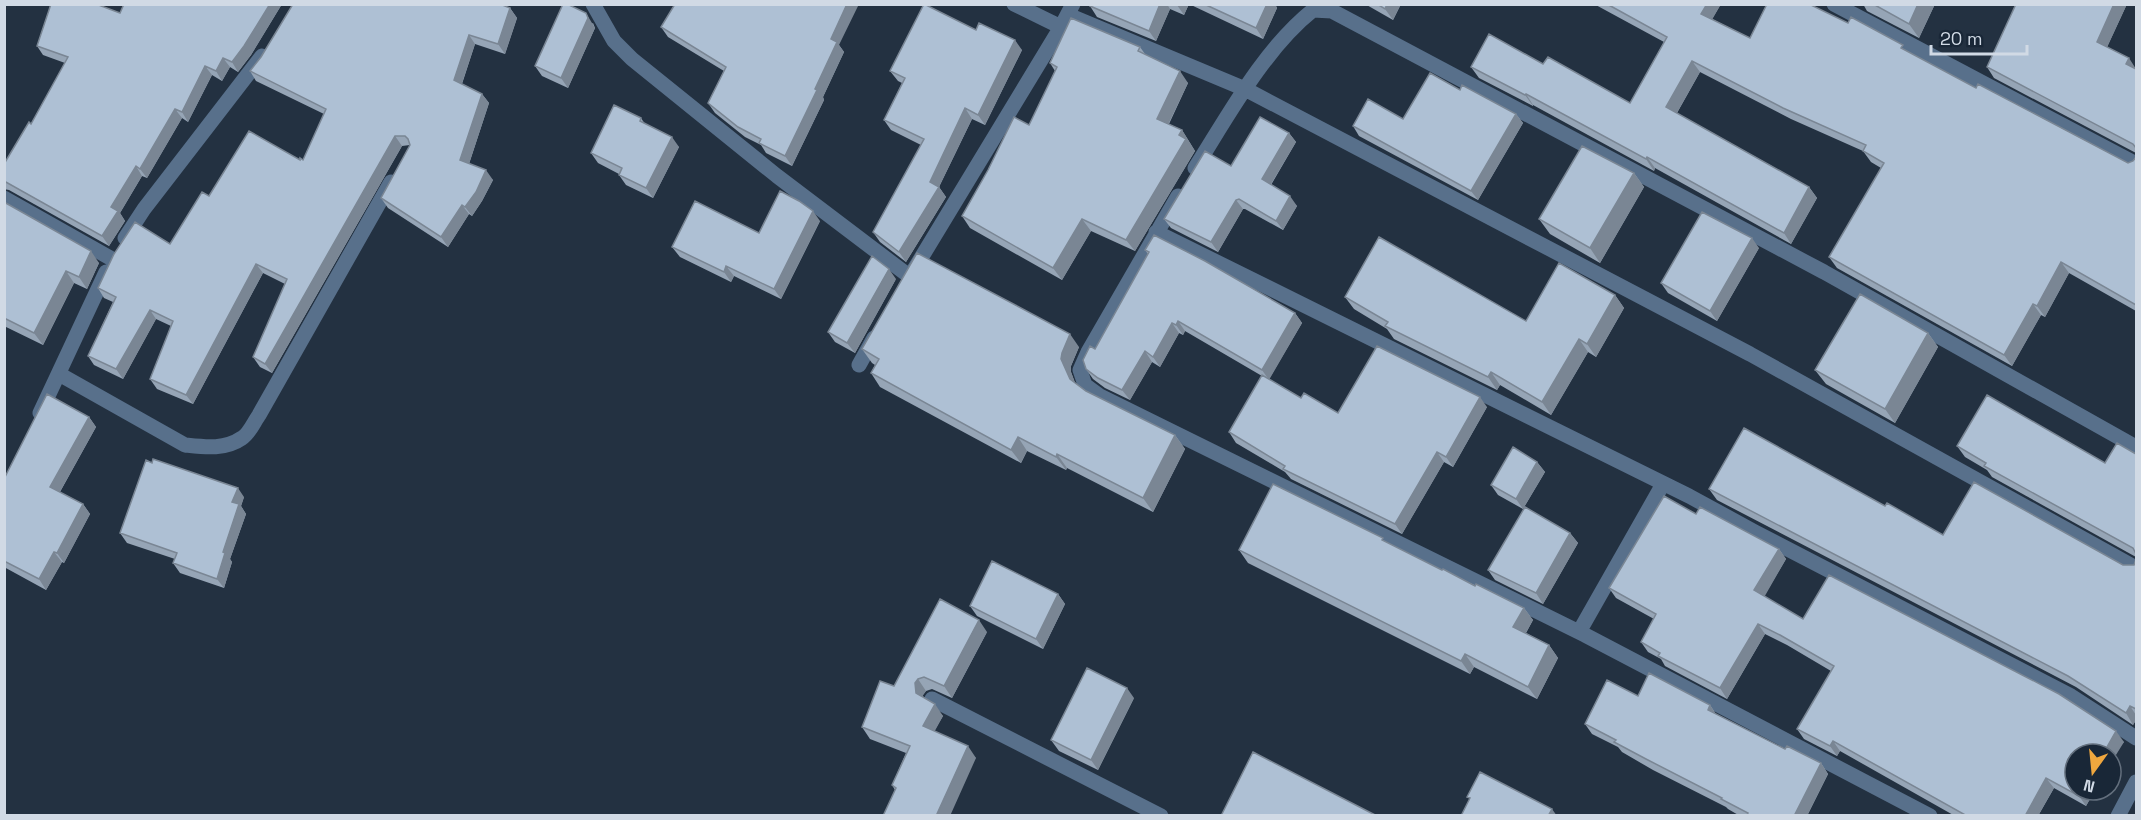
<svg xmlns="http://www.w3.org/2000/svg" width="2141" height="820" font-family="'Space Grotesk',sans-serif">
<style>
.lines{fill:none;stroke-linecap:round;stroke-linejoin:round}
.minor{stroke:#58708b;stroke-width:15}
.wall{fill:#96a5b6}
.shaded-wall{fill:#7a8694}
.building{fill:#aec0d4;stroke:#7a8694;stroke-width:1.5}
</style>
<rect width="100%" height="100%" fill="#233141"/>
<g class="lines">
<path class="minor" d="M593,4L614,41L632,59L777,176L909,276
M1014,4L1061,27L1073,4
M1834,4L2136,164
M1068,15L1245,89L1750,354L2136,568
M1195,168C1228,116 1264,49 1313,10L1332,11L1824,272L2136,447
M1178,196L1088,352L1080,370L1085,385L1100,396L1585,635L1930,816
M4,198L112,259
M1156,232L1689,496L1755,532L2071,696L2136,738
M125,238L144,209L262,56
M912,273L1061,27
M859,365L874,338
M59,374L185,445C204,447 225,450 242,438C249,434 254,422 259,415L391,182
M40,413L106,272
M1579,632L1663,484
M932,699L1161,816
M2118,816L2136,782"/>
</g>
<path class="wall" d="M124,4H282L251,55L238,72L230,67L222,81L212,75L188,122L182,118L147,178L142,176L120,213L125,221L109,246L9,190L4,189V164L31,124L65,63L43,55L37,46L120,13Z
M1091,4H1189L1184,15L1170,9L1156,41L1097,17L1090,6Z
M1189,4H1275L1277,8L1263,39Z
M1365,4H1401L1393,20Z
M1594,4H1721L1712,19L1750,38L1907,51L1976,88L2128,163L2133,161L2136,157V311L2069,273L2045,317L2041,315L2012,366L1837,268L1829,257L1881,168L1871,162L1863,151L1791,119L1700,72L1677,113L1809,187L1817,198L1791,244L1655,168L1654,171L1533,105V106L1479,78L1471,67L1543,64L1630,103L1664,42Z
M1863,4H1935L1919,38L1867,11Z
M2014,4H2127L2107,47L2136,69V153L1994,78L1987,67L2016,5Z
M510,8L517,18L505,54L475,44L462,84L482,94L489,103L469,164L493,180L482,201L472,216L469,214L448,247L388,208L381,198L410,145L402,146L272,373L260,367L253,357L285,284L263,273L193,404L157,389L150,379L171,326L156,319L123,379L94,365L88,356L113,302L104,298L98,288L170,244L209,196L300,160H303L324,114L256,81L250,71L261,57Z
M593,23L595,28L568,88L542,76L535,66Z
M661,27L839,45L844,52L823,97L824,100L792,166L766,153L761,145L745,137L715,113L708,103L724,71L668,37Z
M976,30L1022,50L985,125L972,119L939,187L946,197L906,262L880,242L873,232L921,145L891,130L884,120L902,83L898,81L890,71Z
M1140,47L1145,54L1188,83L1169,124L1182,130L1195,151L1135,251L1091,231L1062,280L970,228L962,216L1029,125L1055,71L1050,63Z
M1460,90L1516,114L1523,123L1478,200L1359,136L1353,126L1403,119Z
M641,118L645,124L679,147L653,198L626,185L619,175V174L598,163L591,153Z
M1289,133L1296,142L1271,185L1297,206L1283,230L1245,209H1243L1218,252L1171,228L1164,219L1231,166Z
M1634,173L1644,187L1600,263L1550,234L1539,219Z
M4,202L99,263L87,289L74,283L43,345L4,326Z
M820,221L781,299L734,276L731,282L680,257L672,247L759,233Z
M1759,248L1717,321L1668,293L1661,283Z
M1145,250L1295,313L1302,323L1269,379L1301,398L1338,413L1487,407L1453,467L1444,462L1402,534L1291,479L1285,472L1236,443L1229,432L1262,376L1185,331L1183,335L1179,333L1160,367L1152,362L1130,400L1105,388L1093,379L1086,369L1095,349L1148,254Z
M896,279L855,353L835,342L828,332Z
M1615,295L1624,308L1596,357L1588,352L1551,415L1500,385L1497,390L1394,339L1387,329L1354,309L1345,297L1526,321Z
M1928,333L1938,347L1895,423L1826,384L1815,370Z
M1079,347L1071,366V372L1075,383L1086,391L1175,435L1185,449L1153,512L1067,468L1066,470L1027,451L1021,463L880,387L871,373L875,365L872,363L862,349Z
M89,417L96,427L60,492L83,504L90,514L64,563L62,562L46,590L4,567V479Z
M1957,446L2105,463L2136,454V557L1992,477L1987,470L1965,457Z
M1537,462L1545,472L1523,509L1498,495L1491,485Z
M1709,489L1885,506L1943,535L2123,565H2134L2136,559V720L2133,725L2076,687L1717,500Z
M244,497L241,506L246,514L230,559L232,562L224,588L180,573L173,563L175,559L127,543L120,533Z
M1696,514L1779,549L1786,559L1764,596L1803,619L2124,742L2075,790H2095L2086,806L2054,788L2038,816H1955L1840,751L1837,756L1804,739L1797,729L1831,671L1787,645L1765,634L1727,699L1665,666L1661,659L1648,652L1641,642L1654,619L1616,598L1609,588Z
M1570,533L1578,543L1543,604L1495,580L1488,570Z
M1386,542L1442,570L1524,608L1533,620L1526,633L1549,645L1558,658L1537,699L1474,667L1470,674L1248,563L1239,550Z
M1058,594L1065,604L1043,649L977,616L970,606Z
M987,632L952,698L932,689L926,691L923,695V697L943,716L934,731L976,758L895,790L892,785L906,753L870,739L862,727L894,686Z
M1638,696L1710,705L1716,714L1785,749L1821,763L1828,774L1807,816H1740L1728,809L1726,807L1653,770L1622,752L1618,747L1592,734L1585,724Z
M1134,698L1098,770L1059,751L1051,740Z"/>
<path class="shaded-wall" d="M270,4H282L251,55L238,72L232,62Z
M847,4H859L839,45L844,52L823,97L824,100L792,166L785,156L831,39Z
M1160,4H1167L1170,9L1156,41L1149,31Z
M1177,4H1189L1184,15L1177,5Z
M1267,4H1275L1277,8L1263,39L1256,28Z
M1387,4H1401L1393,20L1385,9Z
M1707,4H1721L1709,25L1701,14Z
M1918,4H1935L1919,38L1909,24Z
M2114,4H2127L2104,54L2097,42Z
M510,8L517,18L505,54L498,44Z
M586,13L595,28L568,88L561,78Z
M469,35L475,44L460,89L454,80Z
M1015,40L1022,50L985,125L978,115Z
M223,58L230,67L222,81L216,71Z
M2129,58L2136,69V70L2126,64Z
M1692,61L1700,72L1674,118L1666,107Z
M205,66L212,75L188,122L182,112Z
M1180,71L1188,83L1165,131L1157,119Z
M482,94L489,103L467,170L460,160Z
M1526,94L1533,105V106L1525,95Z
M965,108L972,119L939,187L946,197L906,262L899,252L930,182Z
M175,109L182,118L147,178L140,169Z
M1516,114L1523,123L1478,200L1471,191Z
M1182,130L1195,151L1135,251L1126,240Z
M1289,133L1296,142L1268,189L1262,179Z
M395,136L402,146L272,373L265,364Z
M672,137L679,147L653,198L646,188Z
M1647,157L1655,168L1654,171L1646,159Z
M136,166L142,176L120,213L125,221L109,246L102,236L111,207Z
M486,170L493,180L482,201L472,216L465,207Z
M1634,173L1644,187L1600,263L1590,248Z
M1809,187L1817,198L1791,244L1784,233Z
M1290,196L1297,206L1283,230L1276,221Z
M1236,200L1243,209L1218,252L1211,242Z
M462,205L469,214L448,247L441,237Z
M813,211L820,221L781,299L774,289Z
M1082,219L1091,231L1062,280L1053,268Z
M1752,238L1759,248L1717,321L1710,311Z
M91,251L99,263L87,289L79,277Z
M2061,262L2069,273L2045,317L2037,306Z
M256,264L263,273L193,404L186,395Z
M726,266L734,276L731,282L724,272Z
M889,269L896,279L855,353L847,343Z
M66,271L74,283L43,345L34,333Z
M1615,295L1624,308L1596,357L1587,344Z
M2033,304L2041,315L2012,366L2004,355Z
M150,310L156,319L123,379L116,369Z
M1295,313L1302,323L1269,380L1262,370Z
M1178,321L1185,331L1183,335L1176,325Z
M1172,323L1179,333L1160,367L1153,357Z
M1928,333L1938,347L1895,423L1885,409Z
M1070,334L1079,347L1071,366V372L1079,393L1070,379L1061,359L1062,353Z
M1579,339L1588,352L1551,415L1542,402Z
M1145,351L1152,362L1130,400L1122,390Z
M1491,372L1500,385L1497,390L1488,377Z
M1480,397L1487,407L1453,467L1446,457Z
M89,417L96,427L57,497L50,487Z
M1175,435L1185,449L1153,512L1143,498Z
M1018,437L1027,451L1021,463L1011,450Z
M1437,452L1444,462L1402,534L1395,524Z
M1057,454L1067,468L1066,470L1056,457Z
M1537,462L1545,472L1523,509L1516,499Z
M238,488L244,497L241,506L246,514L230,559L232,562L224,588L217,579L223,552L232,502Z
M83,504L90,514L64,563L57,553Z
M1570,533L1578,543L1543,604L1536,593Z
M1779,549L1786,559L1762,601L1754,590Z
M54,552L62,562L46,590L39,579Z
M1058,594L1065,604L1043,649L1036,639Z
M1524,608L1533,620L1522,640L1513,627Z
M979,620L987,632L952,698L944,686Z
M1758,624L1765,634L1727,699L1720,688Z
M1549,645L1558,658L1537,699L1528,687Z
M1465,654L1474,667L1470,674L1461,661Z
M918,679L926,691L923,695L924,705L916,693L915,683Z
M1127,688L1134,698L1098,770L1091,760Z
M935,704L943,716L931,738L923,726Z
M1710,705L1717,716L1708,710Z
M2130,706L2136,715V720L2133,725L2126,713Z
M2116,731L2124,742L2111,763V754H2103Z
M1833,741L1840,751L1837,756L1830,746Z
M968,746L976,758L950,816H938L937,814Z
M1821,763L1828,774L1807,816H1794Z
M2046,778L2054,788L2038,816H2025Z
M2082,790H2095L2086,806L2079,796Z
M1552,809L1557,816H1548Z"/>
<path class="building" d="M51,4H96L120,13L124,4H270L244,46L232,62L223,58L216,71L205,66L182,112L175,109L140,169L136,166L111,207L118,211L102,236L4,181V164L29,122L31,124L68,57L37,46Z
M293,4H500L510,8L498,44L469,35L454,80L482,94L460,160L486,170L476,192L465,207L462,205L441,237L381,198L410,145L408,139L405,136H395L265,364L253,357L287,279L256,264L186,395L150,379L173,321L150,310L116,369L88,356L116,297L98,288L114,254L135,222L170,244L202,192L209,196L249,131L300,160V158L303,160L326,109L250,71L261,57Z
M563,4H567L586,13L588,18L561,78L535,66Z
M675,4H847L831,39L837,42L815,89L817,90L785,156L759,143L761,139L738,127L708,103L726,67L661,27Z
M924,4L976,30L979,23L1015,40L978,115L965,108L930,182L939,187L899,252L873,232L924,139L884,120L905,78L890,71Z
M1091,4H1160L1149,31L1090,6Z
M1204,4H1267L1256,28Z
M1377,4H1387L1385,9Z
M1607,4H1707L1701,14L1750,38L1767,4H1809L1848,23L1851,17L1903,45L1901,48L1976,88L1978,84L2128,163L2133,161L2136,157V305L2061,262L2037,306L2033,304L2004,355L1829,257L1884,163L1863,151L1866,145L1783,108L1692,61L1666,107L1809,187L1784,233L1647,157L1646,159L1526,94L1525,95L1471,67L1489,34L1543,64L1548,57L1630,103L1667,37Z
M1873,4H1918L1909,24Z
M2016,4H2114L2097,42L2129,58L2126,64L2136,69V148L2133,144L1987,67Z
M1071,18L1140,47L1138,51L1180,71L1157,119L1182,130L1179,135L1186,139L1126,240L1082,219L1053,268L962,216L988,170L1014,117L1029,125L1057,67L1050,63Z
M1430,73L1460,90L1462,85L1516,114L1471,191L1353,126L1368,99L1403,119Z
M614,105L641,118L640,121L672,137L646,188L619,175L622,168L591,153Z
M1260,117L1289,133L1262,179L1290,196L1276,221L1239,199L1236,200L1211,242L1164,219L1205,151L1231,166Z
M1582,146L1634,173L1590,248L1539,219Z
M780,191L799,201L813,211L774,289L726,266L724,272L672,247L695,201L759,233Z
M4,202L91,251L79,277L66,271L34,333L4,318Z
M1702,212L1752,238L1710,311L1661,283Z
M1154,235L1205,261L1295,313L1262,370L1178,321L1176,325L1172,323L1153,357L1145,351L1122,390L1098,378L1086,369L1083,360L1090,346L1095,349L1149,252L1145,250Z
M1379,237L1526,321L1559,263L1615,295L1587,344L1579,339L1542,402L1491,372L1488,377L1385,326L1388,322L1345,297Z
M917,253L1070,334L1062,353L1061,359L1070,379L1086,391L1175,435L1143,498L1057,454L1056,457L1018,437L1011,450L871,373L879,359L862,349Z
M872,256L889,269L847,343L828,332Z
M1860,294L1928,333L1885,409L1815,370Z
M1377,346L1480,397L1446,457L1437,452L1395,524L1283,469L1285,466L1229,432L1262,375L1301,398L1304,393L1338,413Z
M47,394L89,417L50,487L83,504L57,553L54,552L39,579L4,561V479Z
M1987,395L2105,463L2117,443L2136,454V554L2133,548L1984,466L1986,463L1957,446Z
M1744,428L1885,506L1887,503L1943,535L1974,482L2123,565H2134L2136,559V709L2130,706L2126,713L2068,676L1709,489Z
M1513,447L1537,462L1516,499L1491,485Z
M153,459L238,488L232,502L239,504L223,552L225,553L217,579L173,563L177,553L120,533L146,460L152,463Z
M1273,484L1383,538L1382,540L1442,570L1443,569L1475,586L1476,584L1524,608L1513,627L1549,645L1528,687L1465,654L1461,661L1239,550Z
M1664,496L1696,514L1700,507L1779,549L1754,590L1803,619L1829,575L2059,694L2116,731L2103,754H2075V790H2082L2079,796L2046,778L2025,816H1967L1833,741L1830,746L1797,729L1834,666L1780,635L1758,624L1720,688L1658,656L1660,653L1641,642L1656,614L1609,588Z
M1525,507L1570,533L1536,593L1488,570Z
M992,561L1058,594L1036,639L970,606Z
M940,599L979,620L944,686L924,677L918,679L915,683L916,693L935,704L923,726L968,746L937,814L941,816H883L896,788L892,785L910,746L862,727L880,681L894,686Z
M1087,668L1127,688L1091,760L1051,740Z
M1649,673L1710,705L1708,710L1785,749L1787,746L1821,763L1794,816H1746L1748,813L1721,799L1722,798L1646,759L1614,742L1616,740L1585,724L1607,680L1638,696Z
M1253,752L1377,816H1221Z
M1480,772L1552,809L1548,816H1461L1470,798L1467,797Z"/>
<rect width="2141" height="820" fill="none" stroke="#d1dae5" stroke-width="12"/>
<g transform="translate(2093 772) rotate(195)"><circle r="28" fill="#192737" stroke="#636f7d" stroke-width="1.5"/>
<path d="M0-4.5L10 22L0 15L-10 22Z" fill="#efa73e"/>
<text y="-9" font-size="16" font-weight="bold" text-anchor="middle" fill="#d1dae5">N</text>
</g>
<path d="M1931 45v9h96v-9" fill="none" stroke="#d1dae5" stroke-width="3"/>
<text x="1940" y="45" font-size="18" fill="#d1dae5" stroke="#192737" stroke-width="4.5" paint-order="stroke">20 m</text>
</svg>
